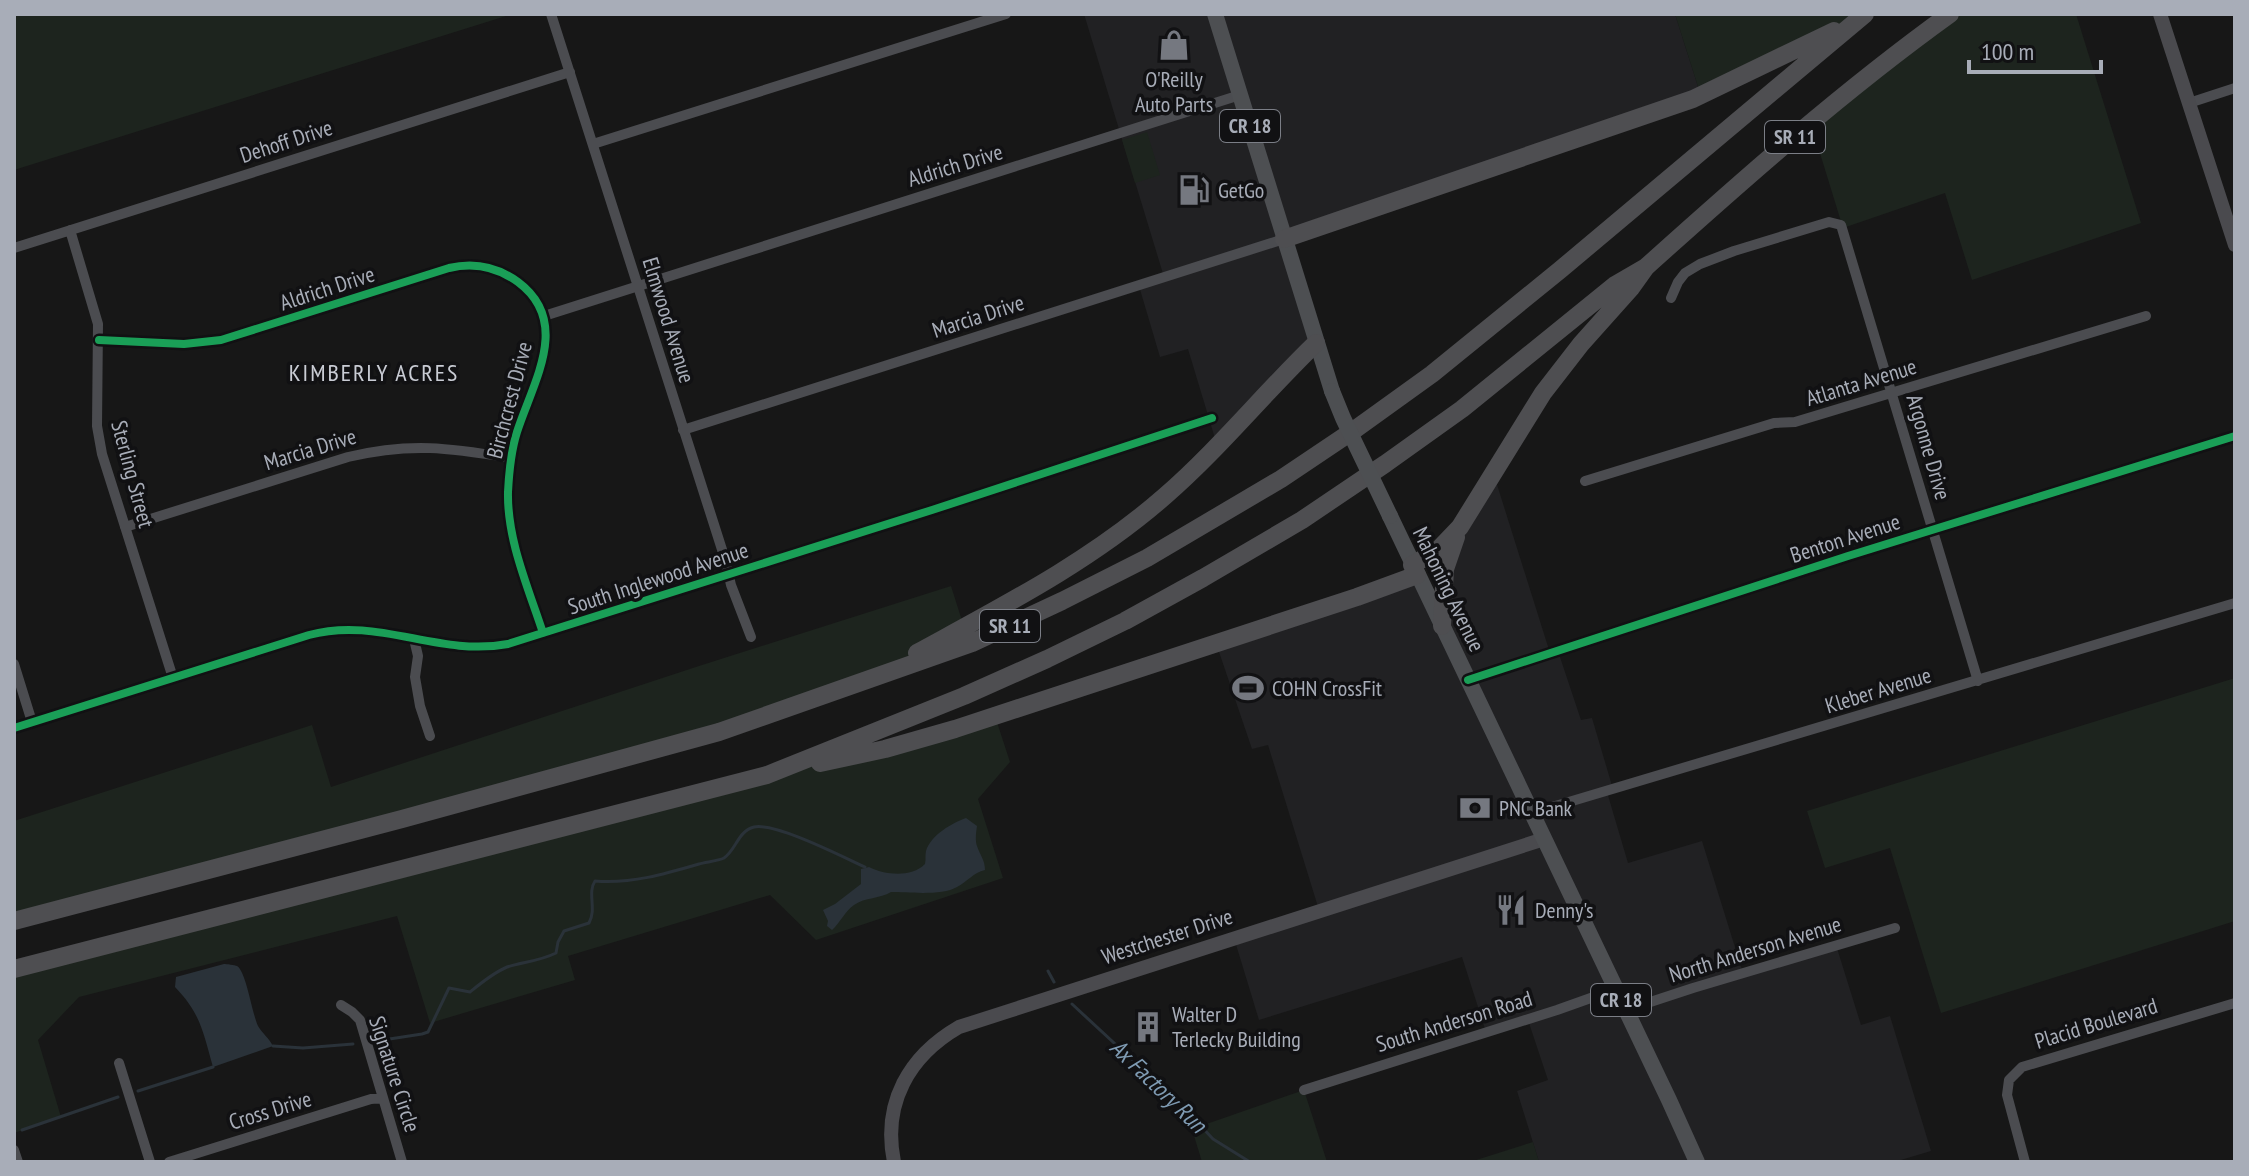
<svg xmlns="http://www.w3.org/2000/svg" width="2249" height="1176" font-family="'PT Sans Narrow',sans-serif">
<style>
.built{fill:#212123}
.green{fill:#1d241e}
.water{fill:#2a3239}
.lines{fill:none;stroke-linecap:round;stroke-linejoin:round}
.stream{stroke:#2a3239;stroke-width:3}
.street{stroke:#4b4c50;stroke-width:10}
.secondary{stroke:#4a4a4e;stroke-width:14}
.primary{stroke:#4d4f52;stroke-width:16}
.highway{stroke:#4e4e51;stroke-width:18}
.primary-bridge{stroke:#4d4f52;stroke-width:16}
.cycleway-casing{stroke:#111113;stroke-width:13}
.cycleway{stroke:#1a9f57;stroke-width:8}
.labels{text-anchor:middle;stroke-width:7;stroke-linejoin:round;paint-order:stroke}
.shield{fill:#111113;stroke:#7b7e86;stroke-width:2}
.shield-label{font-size:20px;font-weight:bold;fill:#a8adb8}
.poi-label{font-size:22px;fill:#a8adb8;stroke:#111113;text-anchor:start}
.street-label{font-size:22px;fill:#a8adb8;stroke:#111113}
.neighbourhood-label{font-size:24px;letter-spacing:2px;fill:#c9ccd4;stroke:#111113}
.water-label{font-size:24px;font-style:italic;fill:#7f9bb3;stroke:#111113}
</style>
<rect width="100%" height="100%" fill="#171717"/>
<path class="built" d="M1084,14H1675L1701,96L1285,239L1316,343L1217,445L1188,349L1160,357L1139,286L1164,277Z
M1494,475L1550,653L1558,651L1581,720L1592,718L1613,789L1607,792L1628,863L1702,841L1743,973L1836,945L1861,1025L1890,1016L1931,1151L1894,1162H1539L1517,1091L1548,1080L1528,1020L1486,1032L1462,957L1259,1020L1234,938L1319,910L1268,745L1252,749L1216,643L1417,575L1441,624L1445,569Z"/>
<path class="green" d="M14,14H512L14,170Z
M1675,14H1865L1701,96Z
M1950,14H2076L2141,223L1972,280L1945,193L1843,228L1811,124Z
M1147,132L1160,175L1135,183L1122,140Z
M951,586L964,627L872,678L788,709L14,921V821L312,725L331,787L699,666Z
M2235,678V921L1941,1013L1890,848L1825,868L1807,811Z
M995,716L1010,762L978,799L1003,878L816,940L770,895L568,956L575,980L430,1023L397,916L79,997L38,1040L61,1117L14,1133V969Z
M1304,1090L1327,1162H1202L1192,1129Z
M1533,1142L1539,1162H1470Z"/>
<path class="water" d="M966,818L977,826C976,833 975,840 977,846C980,855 985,860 985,870C973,873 968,881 957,887C942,896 909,892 891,892C880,899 865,897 854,905C845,911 840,923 832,930L827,926L828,921L823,910L835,904L861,884V869L869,867C885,875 911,878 925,864C926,860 925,855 926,851C931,835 952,823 966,818Z
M224,964C226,964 235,965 237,966C246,971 252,1013 258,1026C262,1033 269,1038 273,1046L213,1067C203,1032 201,1014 175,987L176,977Z"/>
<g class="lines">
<path class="stream" d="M1048,971L1054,982
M1072,1004L1181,1105L1213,1139L1250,1162
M383,1040L422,1034L428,1032L449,988L470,992C481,983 493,973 507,967C523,962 540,961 556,953L558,942L564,931L589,923C597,909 587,893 595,881C631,884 665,874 699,864C706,862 718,861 724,858C736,850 738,831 754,827C775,822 843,857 865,867
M273,1046L303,1048L353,1044
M138,1091L213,1067
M22,1130L118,1097"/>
<path class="street" d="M551,14L725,559L731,585L751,637
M2189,103L2235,88
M593,144L1006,14
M70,230L98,324L97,426L102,454L173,678
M14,248L570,72
M1671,298L1678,282L1685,273L1700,264L1734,251L1829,222L1841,225L1978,681
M544,316L1240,95
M99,340L184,344L221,340L449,268C474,262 496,266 518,282C572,322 533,382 517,432C511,451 509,472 508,492C507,540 528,587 543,633
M683,430L1284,239
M1585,481L1774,423L1795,422L2146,316
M125,527L348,457C411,442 449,448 512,458
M414,639L418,656L415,677L420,706L430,736
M14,664L32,722
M1468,680L1848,556L2235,436
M14,728L309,635C379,616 437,657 508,644L932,510L1212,418
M1532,813L2235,603
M341,1005L352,1012L360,1020L402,1162
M1626,1010L1693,988L1895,928
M119,1063L150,1162
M1304,1090L1557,1010L1616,989
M14,1150L18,1162
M169,1162L371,1099L383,1098
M2025,1162L2007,1095L2009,1080L2022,1067L2235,1003"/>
<path class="secondary" d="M2160,14L2235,245
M894,1162C882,1103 909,1056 959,1027L1544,839"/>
<path class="primary" d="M1215,14L1332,391
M1390,516L1669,1100L1697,1162"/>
<path class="highway" d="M1284,239L1693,99L1834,31
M1412,565L1438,550L1460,527L1543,393L1581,344L1631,288L1646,267C1744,179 1843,91 1950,14
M1442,626L1445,569L1456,537
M917,653C1003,606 1091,561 1165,496C1219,449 1264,393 1316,343
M820,763L885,749L955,729L1357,597L1417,575
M14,921L402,819L719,732L972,643L1062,601L1147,558L1281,479L1357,428L1432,374L1560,270L1865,14
M14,969L767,775L964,696L1047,659L1125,621L1203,578L1302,520L1385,464L1462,409L1615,285L1646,267"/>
<path class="primary-bridge" d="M1332,391L1343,418L1390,516"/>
<defs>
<path id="cycleway" d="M99,340L184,344L221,340L449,268C474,262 496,266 518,282C572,322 533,382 517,432C511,451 509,472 508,492C507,540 528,587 543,633
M1468,680L1848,556L2235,436
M14,728L309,635C379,616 437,657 508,644L932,510L1212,418"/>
</defs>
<use href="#cycleway" class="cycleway-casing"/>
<use href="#cycleway" class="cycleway"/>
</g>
<defs>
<symbol id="shop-bare" viewBox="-9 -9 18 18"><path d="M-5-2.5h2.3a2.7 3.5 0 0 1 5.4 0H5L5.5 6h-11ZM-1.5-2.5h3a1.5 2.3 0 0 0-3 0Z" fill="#757880" stroke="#111113" stroke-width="2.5" paint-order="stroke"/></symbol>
<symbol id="fuel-bare" viewBox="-9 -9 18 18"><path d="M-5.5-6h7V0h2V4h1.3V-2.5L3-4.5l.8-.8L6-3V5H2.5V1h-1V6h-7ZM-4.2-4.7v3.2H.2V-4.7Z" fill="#757880" stroke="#111113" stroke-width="2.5" paint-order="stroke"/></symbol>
<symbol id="stadium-bare" viewBox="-9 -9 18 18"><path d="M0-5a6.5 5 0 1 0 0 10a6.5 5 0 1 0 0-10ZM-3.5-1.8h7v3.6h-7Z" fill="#757880" stroke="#111113" stroke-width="2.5" paint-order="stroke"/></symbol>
<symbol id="bank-bare" viewBox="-9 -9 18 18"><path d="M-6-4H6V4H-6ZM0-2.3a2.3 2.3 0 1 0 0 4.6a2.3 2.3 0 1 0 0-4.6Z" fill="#757880" stroke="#111113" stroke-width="2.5" paint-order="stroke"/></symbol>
<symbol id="restaurant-bare" viewBox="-9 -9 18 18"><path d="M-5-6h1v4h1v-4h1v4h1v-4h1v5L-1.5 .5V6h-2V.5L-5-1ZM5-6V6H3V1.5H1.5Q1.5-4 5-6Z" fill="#757880" stroke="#111113" stroke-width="2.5" paint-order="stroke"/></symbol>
<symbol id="building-bare" viewBox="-9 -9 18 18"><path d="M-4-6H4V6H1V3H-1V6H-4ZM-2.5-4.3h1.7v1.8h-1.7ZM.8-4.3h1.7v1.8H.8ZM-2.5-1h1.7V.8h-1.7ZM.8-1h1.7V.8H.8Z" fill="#757880" stroke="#111113" stroke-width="2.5" paint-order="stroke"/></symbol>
</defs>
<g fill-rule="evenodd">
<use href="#shop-bare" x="1152" y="23" width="44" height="44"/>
<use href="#fuel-bare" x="1172" y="168" width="44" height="44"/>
<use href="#stadium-bare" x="1226" y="666" width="44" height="44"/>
<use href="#bank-bare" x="1453" y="786" width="44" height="44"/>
<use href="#restaurant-bare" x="1489" y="888" width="44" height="44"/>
<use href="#building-bare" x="1126" y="1005" width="44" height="44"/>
</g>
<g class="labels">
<g class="shield">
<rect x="1220" y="110" width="60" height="32" rx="6"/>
<rect x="1765" y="121" width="60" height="32" rx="6"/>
<rect x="980" y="610" width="60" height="32" rx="6"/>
<rect x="1591" y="984" width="60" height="32" rx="6"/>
</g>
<g class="shield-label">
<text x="1250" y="133">CR 18</text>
<text x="1795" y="144">SR 11</text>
<text x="1010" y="633">SR 11</text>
<text x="1621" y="1007">CR 18</text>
</g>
<g class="poi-label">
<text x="1174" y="87" text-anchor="middle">O'Reilly<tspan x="1174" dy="25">Auto Parts</tspan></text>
<text x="1218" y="198">GetGo</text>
<text x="1272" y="696">COHN CrossFit</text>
<text x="1499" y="816">PNC Bank</text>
<text x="1535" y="918">Denny's</text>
<text x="1172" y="1022">Walter D<tspan x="1172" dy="25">Terlecky Building</tspan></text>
</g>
<g class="street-label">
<text transform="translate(286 141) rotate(-18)" y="8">Dehoff Drive</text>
<text transform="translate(955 165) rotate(-17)" y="8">Aldrich Drive</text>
<text transform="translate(327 288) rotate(-18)" y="8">Aldrich Drive</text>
<text transform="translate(978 316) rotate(-18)" y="8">Marcia Drive</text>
<text transform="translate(669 320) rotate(73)" y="8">Elmwood Avenue</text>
<text transform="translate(1861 382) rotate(-17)" y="8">Atlanta Avenue</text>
<text transform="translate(509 400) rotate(-75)" y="8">Birchcrest Drive</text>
<text transform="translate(1929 447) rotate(74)" y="8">Argonne Drive</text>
<text transform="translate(310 449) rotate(-17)" y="8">Marcia Drive</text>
<text transform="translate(133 474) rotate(75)" y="8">Sterling Street</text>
<text transform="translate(1845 538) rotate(-18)" y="8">Benton Avenue</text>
<text transform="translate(658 578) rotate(-18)" y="8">South Inglewood Avenue</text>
<text transform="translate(1449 589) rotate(64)" y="8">Mahoning Avenue</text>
<text transform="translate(1878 690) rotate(-17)" y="8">Kleber Avenue</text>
<text transform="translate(1167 936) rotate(-18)" y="8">Westchester Drive</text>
<text transform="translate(1755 949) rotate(-17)" y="8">North Anderson Avenue</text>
<text transform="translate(1454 1021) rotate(-17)" y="8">South Anderson Road</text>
<text transform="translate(2096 1023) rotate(-17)" y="8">Placid Boulevard</text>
<text transform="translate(395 1074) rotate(72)" y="8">Signature Circle</text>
<text transform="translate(270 1110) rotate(-17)" y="8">Cross Drive</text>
</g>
<g class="neighbourhood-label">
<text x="374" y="381">KIMBERLY ACRES</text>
</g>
<g class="water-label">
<text transform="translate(1158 1086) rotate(44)" y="8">Ax Factory Run</text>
</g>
</g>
<rect width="2249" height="1176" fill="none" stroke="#a8adb8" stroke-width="32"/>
<path d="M1969 60v12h132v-12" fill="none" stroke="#a8adb8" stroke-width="4"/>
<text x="1981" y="60" font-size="24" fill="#a8adb8" stroke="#111113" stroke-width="6" paint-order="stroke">100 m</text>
</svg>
